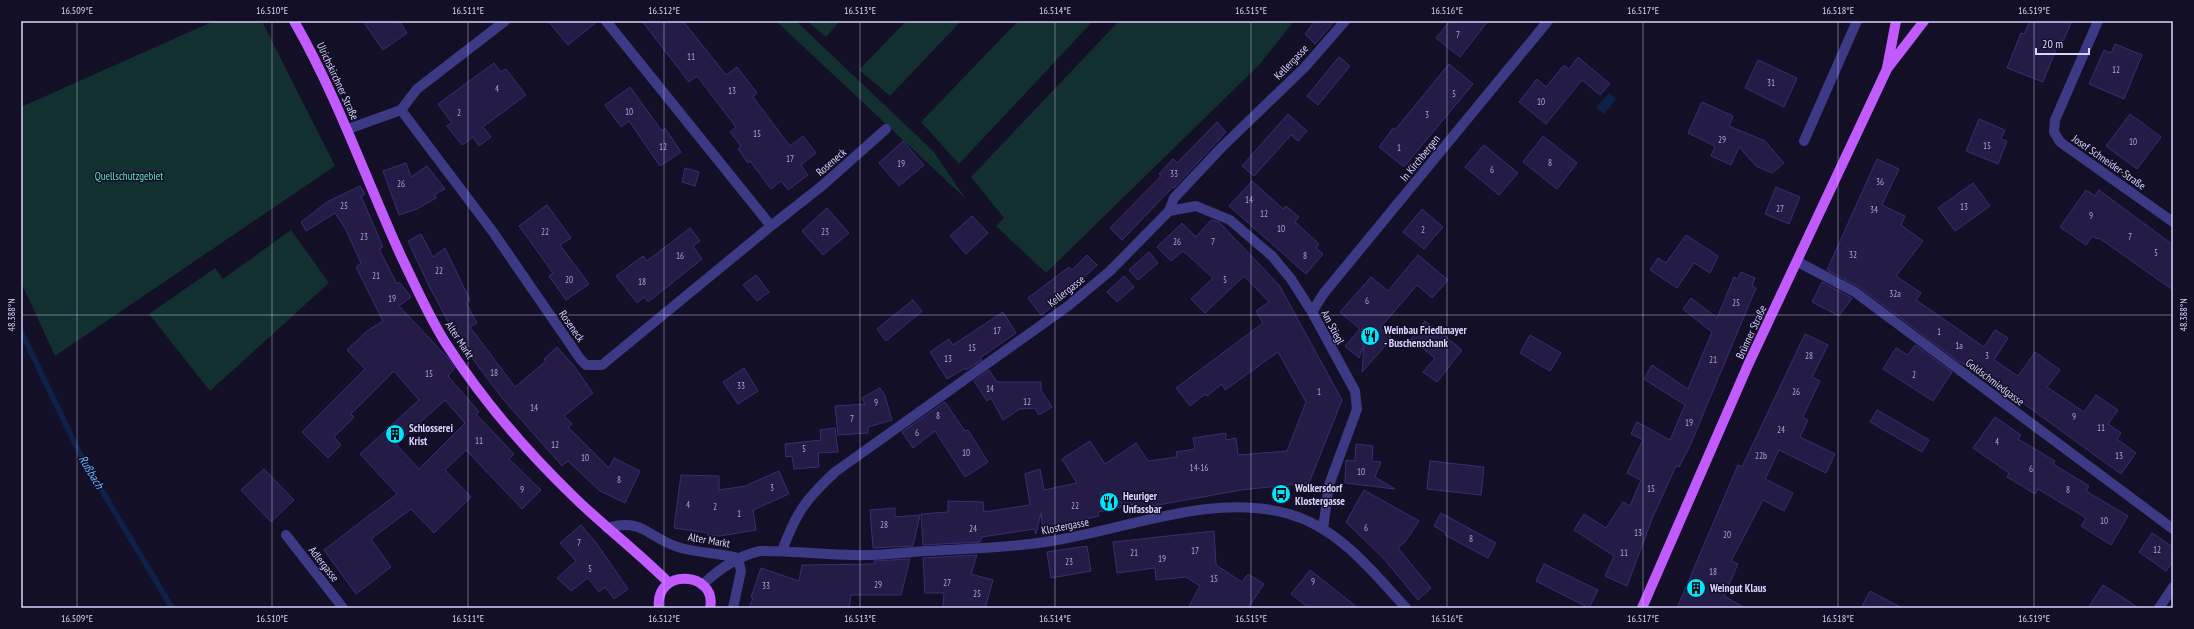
<svg xmlns="http://www.w3.org/2000/svg" width="2194" height="629" font-family="'PT Sans Narrow',sans-serif">
<style>
.green{fill:#12302f}
.water{fill:#0c2248}
.lines{fill:none;stroke-linecap:round;stroke-linejoin:round}
.stream{stroke:#0c2248;stroke-width:5.5}
.building{fill:#241b47;stroke:#3b2d73;fill-rule:evenodd}
.minor{stroke:#3d3a85;stroke-width:10}
.major{stroke:#c25bff;stroke-width:10}
.ticks{fill:none;stroke:#d9d4ff;stroke-width:1;stroke-opacity:0.45}
.labels{text-anchor:middle;stroke-width:3;stroke-linejoin:round;paint-order:stroke}
.number-label{font-size:9px;fill:#aca6d1}
.street-label{font-size:11px;fill:#d9d4ff;stroke:#130f26}
.park-label{font-size:11px;fill:#5fe0c0;stroke:#130f26}
.poi-label{font-size:11px;font-weight:bold;fill:#d9d4ff;stroke:#130f26;text-anchor:start}
.water-label{font-size:12px;font-style:italic;fill:#62b6ff;stroke:#130f26}
.neatline{fill:none;stroke:#d9d4ff;stroke-width:1.5}
.ticks-label{font-size:10px;text-anchor:middle;fill:#d9d4ff}
</style>
<rect width="100%" height="100%" fill="#130f26"/>
<path class="green" d="M214,21H262L335,166L55,356L21,282V107Z
M776,21H796L933,151L966,199Z
M807,21H840L826,37Z
M906,21H961L890,96L859,70Z
M1018,21H1093L959,164L921,122Z
M1119,21H1294L1260,64L1046,273L996,226L1004,218L971,177Z
M291,230L329,283L210,391L149,314L215,268L223,279Z"/>
<path class="water" d="M1609,93L1616,99L1604,114L1596,108Z"/>
<g class="lines">
<path class="stream" d="M21,331L79,452L172,608"/>
</g>
<path class="building" d="M363,21H399L407,33L383,50Z
M548,21H598L568,45Z
M642,21H683L726,75L737,67L757,93L753,97L790,146L803,136L816,153L801,165L808,175L788,190L781,181L771,189L750,161L748,163L738,149L741,146L730,132L736,127L697,76L689,82Z
M1315,21H1335L1315,44L1305,34Z
M1450,21H1488L1460,57L1436,38Z
M2030,21H2072L2063,41L2060,40L2043,82L2007,68L2021,33L2024,34Z
M2115,44L2142,55L2124,99L2089,84L2104,50L2111,53Z
M1339,57L1350,66L1318,105L1307,96Z
M1578,57L1610,84L1600,95L1582,80L1546,124L1519,102L1537,79L1546,87L1564,65L1569,69Z
M1758,60L1797,78L1784,107L1745,88Z
M494,63L501,72L506,69L526,95L483,127L491,137L479,146L473,137L462,145L447,126L452,123L438,104Z
M1449,64L1473,84L1404,167L1379,147L1393,128L1395,130Z
M630,87L662,131L665,128L681,152L660,166L629,121L621,127L605,105Z
M1702,102L1733,116L1729,126L1765,141L1784,163L1772,173L1756,166L1739,147L1731,165L1711,156L1715,146L1688,133Z
M1288,114L1307,131L1298,141L1291,135L1254,176L1242,166Z
M2130,114L2161,137L2137,169L2106,146Z
M1979,119L2005,130L2001,139L2007,141L1998,164L1966,151Z
M1217,122L1226,132L1174,188L1173,187L1122,240L1110,228L1161,176L1159,174L1173,159L1177,163Z
M1543,136L1577,163L1557,189L1523,162Z
M903,141L924,165L899,186L879,163Z
M1484,145L1518,173L1499,195L1465,167Z
M1877,159L1899,169L1882,205L1905,216L1901,225L1923,241L1896,276L1921,293L1916,300L1984,347L1995,330L2008,338L1994,360L2018,376L2035,352L2060,370L2047,387L2084,412L2096,395L2118,410L2108,424L2121,433L2117,439L2136,453L2121,474L1991,380L1958,361L1859,287L1827,270Z
M406,163L411,177L427,166L445,189L435,194L436,198L417,209L399,215L383,171Z
M685,168L699,172L695,186L682,182Z
M1252,181L1283,209L1286,206L1299,217L1295,222L1319,244L1316,248L1323,254L1306,274L1229,206Z
M1973,183L1990,206L1955,231L1938,208Z
M360,186L365,194L361,196L383,247L379,249L397,284L399,282L411,297L399,306L449,359L455,368L448,376L479,412L476,414L514,454L509,459L541,490L522,509L466,450L445,470L471,497L434,533L411,509L371,539L391,567L356,594L324,550L397,494L360,454L419,400L394,371L351,414L354,417L334,437L341,445L328,458L302,432L365,369L347,350L367,331L383,321L356,267L361,263L345,228L335,213L306,231L301,222L327,202ZM445,400L465,423L419,469L396,444Z
M1776,187L1800,197L1789,224L1765,214Z
M2086,190L2095,196L2099,190L2173,245V290L2099,238L2098,239L2092,236L2086,245L2060,227Z
M547,205L571,238L560,245L589,284L566,300L549,276L553,273L519,226Z
M827,208L849,233L823,255L802,231Z
M1422,209L1443,227L1424,249L1403,232Z
M972,216L988,233L966,254L950,236Z
M1211,220L1219,222L1279,285L1342,400L1309,483L1241,490L1136,509L1135,504L1098,512L1099,516L1043,530L1041,513L1036,534L1034,529L982,537L980,542L923,545L921,514L948,512V501L983,502L984,512L1030,505L1025,474L1040,469L1044,490L1077,483L1062,459L1090,441L1105,464L1136,443L1148,461L1177,457L1176,452L1195,449L1193,438L1226,433V440L1236,438L1238,455L1287,451L1306,402L1278,352L1225,390L1222,384L1207,396L1205,394L1190,406L1176,388L1263,323L1256,311L1269,302L1244,276L1205,313L1191,299L1213,278L1183,251L1171,261L1157,247L1182,223L1196,237Z
M690,228L700,241L693,246L702,259L648,302L644,297L637,303L616,276L643,256L647,261Z
M421,234L433,257L445,248L470,300L466,303L477,323L470,327L515,387L546,361L544,359L557,347L574,366L593,393L564,416L572,424L568,427L609,468L614,458L640,471L625,503L600,491L568,461L562,466L502,398L469,354L467,356L430,288L408,241Z
M1686,235L1718,256L1710,273L1694,263L1677,288L1650,270L1658,258L1666,263Z
M1149,252L1158,263L1138,280L1129,270Z
M1087,255L1097,265L1055,305L1041,315L1028,298L1069,267L1072,270Z
M1418,255L1448,280L1432,298L1417,285L1380,328L1392,338L1362,372L1364,345L1359,358L1345,346L1360,329L1340,312L1371,277L1388,291Z
M1741,272L1755,278L1752,286L1756,288L1689,448L1679,467L1676,466L1652,519L1627,586L1605,576L1614,556L1574,530L1584,514L1606,528L1623,502L1630,506L1641,480L1627,473L1643,440L1631,434L1637,422L1670,440L1685,405L1644,379L1652,365L1688,389L1712,332L1683,309L1691,298L1717,318L1734,277L1738,279Z
M756,275L769,292L757,301L743,285Z
M1124,276L1134,287L1117,302L1107,292Z
M1822,282L1852,298L1839,316L1812,302Z
M913,300L922,311L886,341L877,329Z
M1003,312L1016,333L980,358L982,360L966,370L965,368L947,379L930,352L949,339L953,345Z
M1425,321L1462,350L1437,382L1423,372L1435,358L1411,339Z
M1805,334L1828,345L1812,377L1820,381L1803,417L1808,420L1800,437L1835,454L1826,473L1779,450L1765,479L1793,493L1784,511L1763,500L1731,561L1738,564L1724,596L1745,608H1677L1738,465L1742,467Z
M1530,335L1561,353L1550,371L1520,353Z
M1915,345L1952,372L1933,401L1883,369L1896,348L1908,355Z
M744,368L758,391L738,404L723,382Z
M989,370L997,382H1041V390L1052,407L1039,415L1035,408L1020,409L1003,420L991,398L987,401L974,381Z
M880,388L885,396L892,420L868,427V433L838,435L835,406L865,404L862,398Z
M945,402L965,431L968,430L988,462L965,477L935,431L913,448L902,432Z
M1877,410L1929,440L1922,452L1870,422Z
M1995,417L2021,435L2018,439L2055,461L2053,464L2089,486L2086,491L2128,516L2111,545L2081,526L2086,518L2038,489L2035,494L2007,477L2009,473L1973,448Z
M835,428L838,452L818,453L819,467L794,469L792,456L786,457L785,444L821,440L820,430Z
M1356,444L1373,446L1372,461L1381,462L1375,477L1395,489L1345,483L1346,460L1355,461Z
M1430,461L1484,467L1481,495L1427,489Z
M264,469L294,500L271,522L241,490Z
M779,471L789,494L753,510L756,530L720,536H708V533L674,528L681,475L719,476V490L745,486Z
M1364,490L1419,521L1405,542L1398,548L1431,588L1418,600L1384,559L1346,522Z
M895,508V517L920,515L913,546L873,548L870,510Z
M1441,513L1496,543L1488,558L1445,535L1446,533L1434,526Z
M581,525L597,544L628,589L614,599L605,587L599,592L588,578L571,591L557,578L576,561L560,543Z
M1214,531L1216,565L1242,582L1248,574L1264,584L1248,608H1188L1200,586L1186,577L1156,580L1155,568L1117,573L1113,542Z
M2152,533L2173,547V561L2166,571L2139,552Z
M1087,546L1091,571L1051,578L1047,552Z
M977,555L971,574L993,580L985,608H943L944,593H925L923,558Z
M910,559L901,595H851L849,608H749L753,598L751,597L761,568L799,581L802,565L875,564L874,561Z
M1544,564L1598,590L1589,608L1536,581Z
M1310,570L1358,608H1309L1291,594Z
M2103,585L2139,608H2088Z
M1870,591L1902,608H1861Z"/>
<g class="lines">
<path class="minor" d="M2098,21L2055,120L2054,132L2060,142L2173,222
M401,110L493,232L581,360L586,365H602L771,226L606,21
M348,129L401,110L417,89L505,21
M1804,141L1857,21
M1169,211L1196,206L1230,220L1272,256L1291,279L1312,312L1355,391L1357,409L1329,485L1323,529
M771,226L823,185L886,129
M1798,262L1855,292L2173,529
M1312,312L1324,293L1548,21
M607,528C645,517 648,539 681,548C700,553 719,553 738,558
M286,535L343,608
M782,551C796,513 805,500 835,472L1068,306L1110,271L1169,211L1174,198L1222,147L1305,67L1345,21
M702,585C719,569 737,556 760,551C791,551 822,554 853,555C876,556 901,553 925,551C963,549 1001,548 1038,543C1119,533 1208,491 1289,514C1339,528 1372,571 1406,608
M733,608L741,571L738,558
M2159,608L2173,587"/>
<path class="major" d="M294,21C337,96 365,177 401,256C415,285 428,315 445,342C481,398 526,451 575,498C605,527 639,553 669,583
M1887,68L1896,21
M659,608C654,567 718,571 710,608
M1642,608L1748,365L1887,69L1924,21"/>
</g>
<path class="ticks" d="M77,21V608M272,21V608M468,21V608M664,21V608M860,21V608M1055,21V608M1251,21V608M1447,21V608M1643,21V608M1838,21V608M2034,21V608M21,315H2173"/>
<defs>
<symbol id="restaurant-disc" viewBox="-11 -11 22 22"><circle r="9.5" fill="#00e5ff" stroke="#130f26"/><path d="M-5-6h1v4h1v-4h1v4h1v-4h1v5L-1.5 .5V6h-2V.5L-5-1ZM5-6V6H3V1.5H1.5Q1.5-4 5-6Z" fill="#111"/></symbol>
<symbol id="building-disc" viewBox="-11 -11 22 22"><circle r="9.5" fill="#00e5ff" stroke="#130f26"/><path d="M-4-6H4V6H1V3H-1V6H-4ZM-2.5-4.3h1.7v1.8h-1.7ZM.8-4.3h1.7v1.8H.8ZM-2.5-1h1.7V.8h-1.7ZM.8-1h1.7V.8H.8Z" fill="#111"/></symbol>
<symbol id="bus-disc" viewBox="-11 -11 22 22"><circle r="9.5" fill="#00e5ff" stroke="#130f26"/><path d="M-5-6H5V4H4V6H2V4H-2V6H-4V4H-5ZM-3.5-4V0h7V-4ZM-3.5 1.2v1.5H-2V1.2ZM2 1.2v1.5H3.5V1.2Z" fill="#111"/></symbol>
</defs>
<g fill-rule="evenodd">
<use href="#restaurant-disc" x="1359" y="325" width="22" height="22"/>
<use href="#building-disc" x="384" y="423" width="22" height="22"/>
<use href="#bus-disc" x="1270" y="483" width="22" height="22"/>
<use href="#restaurant-disc" x="1098" y="491" width="22" height="22"/>
<use href="#building-disc" x="1685" y="577" width="22" height="22"/>
</g>
<g class="labels">
<g class="number-label">
<text x="1458" y="38">7</text>
<text x="691" y="60">11</text>
<text x="2116" y="73">12</text>
<text x="1771" y="86">31</text>
<text x="497" y="92">4</text>
<text x="732" y="94">13</text>
<text x="1454" y="97">5</text>
<text x="1541" y="105">10</text>
<text x="629" y="115">10</text>
<text x="459" y="116">2</text>
<text x="1427" y="118">3</text>
<text x="757" y="137">15</text>
<text x="1722" y="143">29</text>
<text x="2133" y="145">10</text>
<text x="1987" y="149">15</text>
<text x="663" y="150">12</text>
<text x="1399" y="151">1</text>
<text x="790" y="162">17</text>
<text x="1550" y="166">8</text>
<text x="901" y="167">19</text>
<text x="1492" y="173">6</text>
<text x="1174" y="177">33</text>
<text x="1880" y="185">36</text>
<text x="401" y="187">26</text>
<text x="1249" y="203">14</text>
<text x="344" y="209">25</text>
<text x="1964" y="210">13</text>
<text x="1780" y="212">27</text>
<text x="1874" y="213">34</text>
<text x="1264" y="217">12</text>
<text x="2091" y="219">9</text>
<text x="1281" y="232">10</text>
<text x="1423" y="233">2</text>
<text x="545" y="235">22</text>
<text x="825" y="235">23</text>
<text x="364" y="240">23</text>
<text x="2130" y="240">7</text>
<text x="1177" y="245">26</text>
<text x="1213" y="245">7</text>
<text x="2156" y="256">5</text>
<text x="1853" y="258">32</text>
<text x="680" y="259">16</text>
<text x="1305" y="259">8</text>
<text x="439" y="274">22</text>
<text x="376" y="279">21</text>
<text x="569" y="283">20</text>
<text x="1225" y="283">5</text>
<text x="642" y="285">18</text>
<text x="1895" y="297">32a</text>
<text x="392" y="302">19</text>
<text x="1367" y="304">6</text>
<text x="1736" y="306">25</text>
<text x="997" y="334">17</text>
<text x="1939" y="335">1</text>
<text x="1959" y="349">1a</text>
<text x="972" y="351">15</text>
<text x="1809" y="359">28</text>
<text x="1987" y="359">3</text>
<text x="948" y="362">13</text>
<text x="1713" y="363">21</text>
<text x="494" y="376">18</text>
<text x="429" y="377">15</text>
<text x="1914" y="378">2</text>
<text x="741" y="389">33</text>
<text x="990" y="392">14</text>
<text x="1319" y="395">1</text>
<text x="1796" y="395">26</text>
<text x="1027" y="405">12</text>
<text x="876" y="406">9</text>
<text x="534" y="411">14</text>
<text x="938" y="419">8</text>
<text x="2074" y="420">9</text>
<text x="852" y="422">7</text>
<text x="1689" y="426">19</text>
<text x="2101" y="431">11</text>
<text x="1781" y="433">24</text>
<text x="917" y="436">6</text>
<text x="479" y="444">11</text>
<text x="1997" y="445">4</text>
<text x="555" y="448">12</text>
<text x="804" y="452">5</text>
<text x="966" y="456">10</text>
<text x="1761" y="459">22b</text>
<text x="2119" y="459">13</text>
<text x="585" y="461">10</text>
<text x="1199" y="471">14-16</text>
<text x="2031" y="472">6</text>
<text x="1361" y="475">10</text>
<text x="619" y="483">8</text>
<text x="772" y="491">3</text>
<text x="1651" y="492">15</text>
<text x="522" y="493">9</text>
<text x="2068" y="493">8</text>
<text x="688" y="508">4</text>
<text x="1075" y="509">22</text>
<text x="715" y="510">2</text>
<text x="739" y="517">1</text>
<text x="2104" y="524">10</text>
<text x="884" y="528">28</text>
<text x="1366" y="531">6</text>
<text x="973" y="532">24</text>
<text x="1638" y="536">13</text>
<text x="1727" y="538">20</text>
<text x="1471" y="542">8</text>
<text x="579" y="546">7</text>
<text x="2157" y="553">12</text>
<text x="1195" y="554">17</text>
<text x="1134" y="556">21</text>
<text x="1624" y="556">11</text>
<text x="1162" y="562">19</text>
<text x="1069" y="565">23</text>
<text x="590" y="572">5</text>
<text x="1713" y="575">18</text>
<text x="1214" y="582">15</text>
<text x="1313" y="585">9</text>
<text x="947" y="586">27</text>
<text x="878" y="588">29</text>
<text x="766" y="589">33</text>
<text x="977" y="597">25</text>
</g>
<g class="street-label">
<text transform="translate(1291 62) rotate(-46)" y="4">Kellergasse</text>
<text transform="translate(338 81) rotate(65)" y="4">Ulrichskirchner Straße</text>
<text transform="translate(1420 158) rotate(-51)" y="4">In Kirchbergen</text>
<text transform="translate(831 162) rotate(-41)" y="4">Roseneck</text>
<text transform="translate(2109 162) rotate(35)" y="4">Josef Schneider-Straße</text>
<text transform="translate(1066 291) rotate(-38)" y="4">Kellergasse</text>
<text transform="translate(572 326) rotate(55)" y="4">Roseneck</text>
<text transform="translate(1333 327) rotate(62)" y="4">Am Stiegl</text>
<text transform="translate(1751 332) rotate(-65)" y="4">Brünner Straße</text>
<text transform="translate(460 340) rotate(57)" y="4">Alter Markt</text>
<text transform="translate(1995 382) rotate(37)" y="4">Goldschmiedgasse</text>
<text transform="translate(1065 526) rotate(-11)" y="4">Klostergasse</text>
<text transform="translate(709 540) rotate(10)" y="4">Alter Markt</text>
<text transform="translate(324 564) rotate(52)" y="4">Adlergasse</text>
</g>
<g class="park-label">
<text x="129" y="180">Quellschutzgebiet</text>
</g>
<g class="poi-label">
<text x="1384" y="334">Weinbau Friedlmayer<tspan x="1384" dy="13">- Buschenschank</tspan></text>
<text x="409" y="432">Schlosserei<tspan x="409" dy="13">Krist</tspan></text>
<text x="1295" y="492">Wolkersdorf<tspan x="1295" dy="13">Klostergasse</tspan></text>
<text x="1123" y="500">Heuriger<tspan x="1123" dy="13">Unfassbar</tspan></text>
<text x="1710" y="592">Weingut Klaus</text>
</g>
<g class="water-label">
<text transform="translate(91 472) rotate(59)" y="4">Rußbach</text>
</g>
</g>
<rect width="2194" height="629" fill="none" stroke="#130f26" stroke-width="44"/>
<path d="M2036 48v6h53v-6" fill="none" stroke="#d9d4ff" stroke-width="2"/>
<text x="2042" y="48" font-size="12" fill="#d9d4ff" stroke="#130f26" stroke-width="3" paint-order="stroke">20 m</text>
<rect x="22" y="22" width="2150" height="585" class="neatline"/>
<g class="ticks-label">
<text x="77" y="14">16.509°E</text>
<text x="272" y="14">16.510°E</text>
<text x="468" y="14">16.511°E</text>
<text x="664" y="14">16.512°E</text>
<text x="860" y="14">16.513°E</text>
<text x="1055" y="14">16.514°E</text>
<text x="1251" y="14">16.515°E</text>
<text x="1447" y="14">16.516°E</text>
<text x="1643" y="14">16.517°E</text>
<text x="1838" y="14">16.518°E</text>
<text x="2034" y="14">16.519°E</text>
<text transform="translate(11 315) rotate(-90)" y="4">48.388°N</text>
<text transform="translate(2183 315) rotate(-90)" y="4">48.388°N</text>
<text x="77" y="622">16.509°E</text>
<text x="272" y="622">16.510°E</text>
<text x="468" y="622">16.511°E</text>
<text x="664" y="622">16.512°E</text>
<text x="860" y="622">16.513°E</text>
<text x="1055" y="622">16.514°E</text>
<text x="1251" y="622">16.515°E</text>
<text x="1447" y="622">16.516°E</text>
<text x="1643" y="622">16.517°E</text>
<text x="1838" y="622">16.518°E</text>
<text x="2034" y="622">16.519°E</text>
</g>
</svg>
